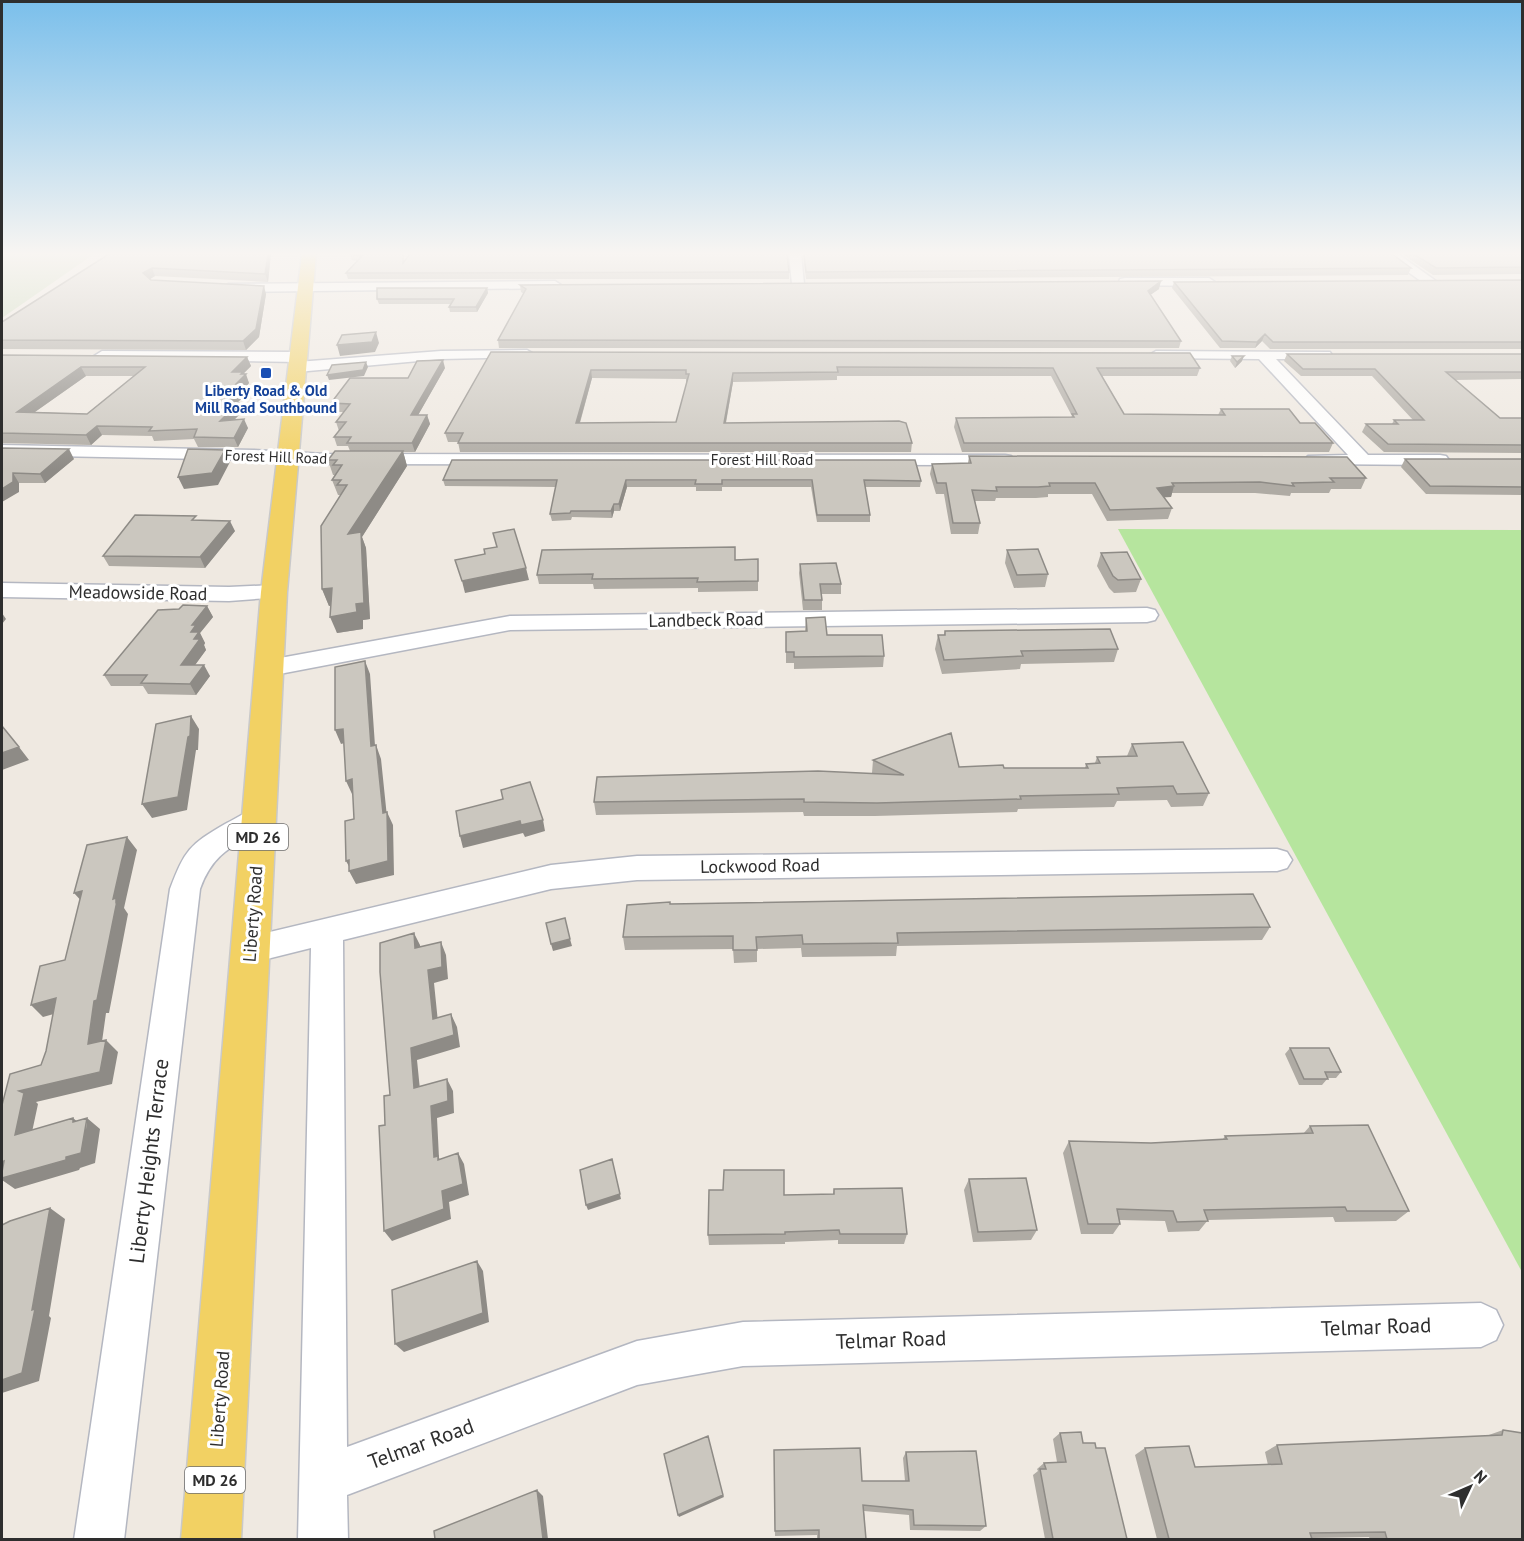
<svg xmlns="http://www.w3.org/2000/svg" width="1524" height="1541" font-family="'PT Sans',sans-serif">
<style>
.green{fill:#b6e59e}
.cemetery{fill:#c8d9b8}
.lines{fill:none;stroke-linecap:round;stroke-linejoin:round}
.minor-casing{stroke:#b4b7c1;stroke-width:3}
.primary-casing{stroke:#c9c9c9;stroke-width:3}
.minor{fill:#fff;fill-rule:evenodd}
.primary{fill:#f2d163;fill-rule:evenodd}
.wall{fill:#afaba4;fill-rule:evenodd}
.shaded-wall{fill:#8e8b86}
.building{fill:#cbc7bf;stroke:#8e8b86;stroke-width:1.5;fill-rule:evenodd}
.transit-dot{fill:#1a4fb4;stroke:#fff;stroke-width:2}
.labels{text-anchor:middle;stroke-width:6;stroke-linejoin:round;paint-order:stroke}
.far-transit-label{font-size:15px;font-weight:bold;fill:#164399;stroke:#fff}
.far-street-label{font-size:15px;fill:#2e2e2e;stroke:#fff}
.shield{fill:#fff;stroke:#6d6d6d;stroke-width:1.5}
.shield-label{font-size:16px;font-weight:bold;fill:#2e2e2e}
.street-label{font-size:18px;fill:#2e2e2e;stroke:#fff}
.near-street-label{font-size:21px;fill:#2e2e2e;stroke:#fff}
</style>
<rect width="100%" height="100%" fill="#efe9e1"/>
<path class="green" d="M1118,529L1522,530V1272Z"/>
<path class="cemetery" d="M2,254H94L2,318Z"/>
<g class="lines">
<defs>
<path id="minor" d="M789,254H801L804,284L803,287L798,288L792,284Z
M1383,254H1398L1436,281L1430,285L1425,284Z
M1125,278H1209L1215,282L1209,286L1120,285L1119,282L1120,279Z
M555,281L561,285L560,288L228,292L221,288L228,284Z
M527,350L534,354L532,357L441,359L297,372L289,367L297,362L441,351Z
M102,351L298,352L306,357L298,362L97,359L94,356Z
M1156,351L1330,352L1332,355L1325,359H1276L1368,455H1440L1446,456L1449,460L1446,464L1440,465L1308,464L1305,460L1308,456L1348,455L1259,359L1151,358L1149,355Z
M2,445L254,450L325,454L1005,455L1011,456L1014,460L1011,464L1005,465L325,464L254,460L2,455Z
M2,583L229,587L274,585L282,587L285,592L282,597L229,601L2,597Z
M1147,608L1155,610L1158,615L1155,620L1147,622L510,630L269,676L261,673L257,668L261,663L269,660L510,616Z
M259,807L269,811L273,818L269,825C235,846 214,850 200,889L124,1540H74L170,889C185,850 189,845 225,824C237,818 247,811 259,807Z
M1277,849L1287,852L1292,860L1287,868L1277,871L637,880L551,889L343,940L347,1447L637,1341L743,1322L1481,1303L1496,1310L1503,1325L1496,1340L1481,1347L743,1366L637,1385L347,1495L348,1540H298L311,948L251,963L240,959L235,949L240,939L551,865L637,856Z"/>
<path id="primary" d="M302,254H316L287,592L241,1540H181L261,592Z"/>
</defs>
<use href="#minor" class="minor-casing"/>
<use href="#primary" class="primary-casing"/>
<use href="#minor" class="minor"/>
<use href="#primary" class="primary"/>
</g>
<path class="wall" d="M109,254H271L268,282L155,276L150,279L151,280L266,294L259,337L246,350L2,349V322Z
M350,254L405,261L789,272V279H348L346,273L357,261L352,260Z
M803,254H1392L1411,268L1408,275L806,279Z
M1402,254H1522V276V274L1433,275Z
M1522,280V349H1270L1262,341L1255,348H1220L1172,288L1174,282Z
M520,285L1159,289L1150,295L1181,341L1179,348H499L498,340L524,294L521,292Z
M487,288L488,293L477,312H450L449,307L451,304H379L377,299Z
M491,352L1200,368L1197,376H1102L1124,414L1218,415L1221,409L1300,423L1333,443L1329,452H962L954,427L956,418L1071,417L1072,416L1051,376H837V380L733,382L726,423L912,443L911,452H460L458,442H448L445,433ZM592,378L686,379V383H687L676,422L580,423Z
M1287,354H1522V379L1454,380L1500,418H1522V453L1384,452L1362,432L1366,424H1392L1394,420H1413L1372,376H1301L1284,361Z
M2,355L247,357L251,366L244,373L249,383L243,390L244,396L237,403L242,412L234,420L248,428L238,447H198L194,439L154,441L152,436L102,435L91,445L2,443ZM86,376H134L87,414L35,412Z
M1232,356L1242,361L1235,368L1230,361Z
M445,368L418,415H427L430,424L415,452H403L407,466L362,537L366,548L370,619L363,620V629L337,633L331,605L329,606L322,589L341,495H338L332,480L335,475H333L328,460L350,451L348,446H337L334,437L339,431L336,422L344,412H334L331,403L408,378Z
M2,448L74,459L45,483H19V492Z
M969,456L1366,478L1361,489H1331L1329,493H1291L1290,496L1255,493H1172L1171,497H1164L1172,508L1168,519L1107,521L1092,494H1048V497L1036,498H996L995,501H975L980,523L978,534H951L944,494H936L930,474L932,464L968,463Z
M1405,459H1522V495L1426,494L1401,467Z
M443,480L921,481L920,487H865L870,515V522H817L811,487H722V491H696V487H627L620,511H614L612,518L572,517L571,520L552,521L550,514L556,487L445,486Z
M198,520L235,531L205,568L109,566L103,556Z
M1007,550L1048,574L1045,587L1014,588L1005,563Z
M1101,553L1141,579L1136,592L1114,593L1109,588L1097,566Z
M758,559V591L698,592V588L594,589L593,584H539L537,575L735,560Z
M800,564L841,584V594H822V610H803L799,573Z
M207,606L213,617L200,633L205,643L204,645L206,650L195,665L210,676L196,695L148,694L143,686H111L104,675L179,609Z
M806,618L827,635L884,656L883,667L794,669V663H786V632L805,631Z
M945,631L1118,649L1114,662L1021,664L1020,669L942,674L935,649L938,635H944Z
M1132,744L1209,793L1203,806L1171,807L1167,800L1117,801L1114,807L1018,809L1017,812L875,816H804L803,812L596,815L594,802L872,773L873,760L959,767L1004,768H1085L1086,764L1095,763L1097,757L1127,756Z
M670,902V904L1270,927L1262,940L897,946L896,956L802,957L801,948L757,949V962L734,963L733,949L625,950L623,937Z
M1290,1048L1341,1072L1336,1078H1328L1322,1085H1299L1285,1054Z
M1310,1126L1409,1211L1396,1221L1335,1222L1333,1217L1208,1220L1199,1231L1168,1232L1165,1221L1119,1220L1120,1224L1113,1234H1081L1063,1153L1069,1141L1151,1143L1223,1139L1225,1136L1303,1134Z
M969,1179L1037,1230L1031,1240L973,1242L964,1190Z
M834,1189L907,1234L904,1244H838V1240L785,1242V1244L709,1245L708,1235L784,1195L833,1194Z
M1503,1430L1522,1539H1370L1369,1537L1312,1538V1539H1157L1135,1455L1145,1448L1195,1467L1268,1465L1265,1452L1277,1445L1486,1436Z
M1060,1433L1096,1448L1127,1539H1045L1033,1475L1038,1471L1037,1469L1044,1463L1057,1462L1053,1439Z
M906,1452L986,1526L980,1531L910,1530L909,1515L864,1511L866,1539H817V1535L775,1536L774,1456L862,1481H905L903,1458Z"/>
<path class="shaded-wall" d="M268,254H271L268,282L265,274Z
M152,268L155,276L147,281L143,273Z
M1161,281L1159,289L1146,298L1148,291Z
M264,286L266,294L259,337L246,350L243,341Z
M487,288L488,293L477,312L476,307Z
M376,332L379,343L375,352L340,356L337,345Z
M1265,334L1262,341L1255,348L1257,342Z
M1244,356L1242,361L1235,368L1237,362Z
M247,357L251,366L244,373L245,375L246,374L249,383L243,390L244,396L228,412L224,403L236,384L232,372Z
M443,360L445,368L413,424L411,415Z
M366,362L368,367L364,376L329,380L327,375Z
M81,367L86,376L22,421L17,412Z
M591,370L592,378L577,432L576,423Z
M733,373V382L724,432V423Z
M238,403L242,412L224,430L220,421Z
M427,415L430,424L415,452L412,443Z
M244,419L248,428L238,447L234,438Z
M97,426L102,435L91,445L86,435Z
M69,449L74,459L45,483L40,474Z
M225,450L230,462L218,485L184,489L178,477Z
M403,451L407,466L362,537L366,548L370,619L363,620V629L337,633L330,617L348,534Z
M13,473L19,483V492L2,502V489Z
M626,480L627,487L620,511L619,504Z
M1174,486L1171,497L1154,498L1157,488Z
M614,504V511L612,518L611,511Z
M230,521L235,531L205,568L200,557Z
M526,568L529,580L465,593L462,581Z
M332,588L339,604L329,606L322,589Z
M207,606L213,617L200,633L205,643L204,645L206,650L187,676L181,665L191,632L192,625Z
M2,613L6,619L2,624Z
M365,661L370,674L376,760L371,746Z
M204,665L210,676L196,695L190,684Z
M191,716L199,729L198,750H196L187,810L152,818L142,804Z
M343,729L348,742L341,744L335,730Z
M376,745L381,759L387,817V812L393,825L394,875L356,884L349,871L351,870L346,861L383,813Z
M19,747L29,760L2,770V753Z
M352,779L358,793L352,794L346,781Z
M543,820L545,831L525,837L523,833L463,848L460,836L520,821Z
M127,837L137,850L124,908L128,914L109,1013H106L100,1056L88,1044L94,1001L113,899Z
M82,891L85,905L74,893Z
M414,933L420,945L421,961L415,948Z
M570,939L572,946L553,951L551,944Z
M441,942L446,955L448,979L434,983L439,1032L433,1019L428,970Z
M56,998L68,1010L43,1017L31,1005Z
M451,1014L457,1027L460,1047L417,1060L421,1100L414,1088L411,1048Z
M106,1040L118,1052L112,1084L36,1102L38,1104L29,1146L15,1135L19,1091Z
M447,1079L453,1091L454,1113L437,1118L439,1158L445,1167L434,1157L431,1106Z
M73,1118L86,1129L87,1118L100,1129L95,1163L80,1168L79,1170L15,1189L2,1180V1178L73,1122Z
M458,1153L464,1164L469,1195L449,1202L451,1219L392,1241L384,1231L442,1191Z
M612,1159L621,1199L588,1210L586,1205Z
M50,1208L65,1219L49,1316L51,1318L39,1381L2,1393V1380L32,1310Z
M477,1261L483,1271L489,1322L404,1352L395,1344Z
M537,1490L543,1496L548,1539H543Z
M723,1495L724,1497L679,1517L678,1515Z"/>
<path class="building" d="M109,254H268L265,274L152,268L143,273L151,280L264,286L256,329L243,341L2,340V322Z
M350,254H403V263L410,254H787L789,272L346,273L362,256Z
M804,254H1392L1411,268L806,272Z
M1414,254H1522V267L1436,268Z
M1522,280V342H1273L1265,334L1257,342L1222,341L1174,282Z
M1161,281L1148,291L1181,341L498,340L526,289L520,285Z
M377,288H487L476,307H449L454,299H377Z
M376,332L372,342L337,345L342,335Z
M491,352L1190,353L1200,368H1097L1124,414L1225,415L1221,409H1289L1300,423H1315L1333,443H964L956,418L1074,417L1072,414H1077L1053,368L843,367H837L838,372L733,373L724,423L899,421L906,423L912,443H458L463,433H445ZM591,370H686V374H689L676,422L576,423Z
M1287,354H1522V372H1446L1500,418H1522V445L1388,444L1366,424H1398L1394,420H1424L1375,369H1303Z
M2,355L247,357L232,372H243L241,374H246L236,384L241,385L239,387H241L224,403H238L220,421L244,419L234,438L194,437L197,429L149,431L152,427L97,426L86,435L2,433ZM81,367H145L87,414L17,412Z
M1232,356H1244L1237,362Z
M443,360L411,415H427L412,443H347L351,437H334L346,422H336L350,404L331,403L350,378H408L417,361Z
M366,362L363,370L327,375L332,365Z
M2,448L69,449L40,474L13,473V482L2,489Z
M188,449L225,450L212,473L178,477Z
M335,451H403L348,534L361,532L364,603L356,604L357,612L330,617L332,588L322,589L321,526L347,485H337L341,480H332L342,465H333L337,460H328Z
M969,456L1347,457L1366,478H1330L1334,482L1292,483L1294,486L1260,482L1172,483L1174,486L1157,488L1172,508L1110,510L1095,483H1049L1050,486L1038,487H996L997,491L972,490L980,523H953L946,483H937L932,464L971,463Z
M1405,459H1522V487L1430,486Z
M452,460H915L921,481L864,480L870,515H817L812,480H722V484H695L696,480H626L619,504H614L611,511H571L570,513L550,514L557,480H443Z
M135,515L196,516L192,520L230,521L200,557L103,556Z
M514,529L526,568L462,581L455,560L485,554L484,549L497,547L493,533Z
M735,547V560L758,559V581L697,582L698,578L592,579L593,574L537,575L542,550Z
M1038,549L1048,574L1017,575L1007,550Z
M1127,552L1141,579L1118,580L1113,576L1101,553Z
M836,563L841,584H820L822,600H804L800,564Z
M183,605L207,606L192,625H196L191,632H199L194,639H200L181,665H204L190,684L141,683L147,675H104L158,610L179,609Z
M825,617L827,635H882L884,656L794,657V652H786V632L807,631L806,618Z
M1110,629L1118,649L1021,651L1023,656L944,660L938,635H945V631Z
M365,661L371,746L376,745L383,813L387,812L388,861L349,871V860L346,861L345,821L354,819L352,779L346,781L343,729L335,730V667Z
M191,716L190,736L188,737L178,797L142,804L156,724Z
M2,726L19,747L2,753Z
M951,733L959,767L1003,765L1004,768H1088L1086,764L1100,763L1097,757L1137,756L1132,744L1183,742L1209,793L1177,794L1173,786L1117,788L1119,794L1020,796L1021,799L877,803L804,802V799L594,802L597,777L818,771L904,775L873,760Z
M530,782L543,820L521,825L520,821L460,836L456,811L503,799L501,790Z
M127,837L113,899L116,898V902L117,901L97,1000L94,1001L88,1044L106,1040L100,1072L19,1091L24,1093L15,1135L73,1118V1122L87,1118L81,1153L66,1157V1160L2,1178V1172L4,1161L2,1162V1105L10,1074L41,1065L46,1051L56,998L31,1005L40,966L65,960L82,891L74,893L87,845Z
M1253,894L1270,927L897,933L898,943L803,944L802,935L756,937L757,950H733V936L623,937L627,905L670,902V904Z
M565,918L570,939L551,944L546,923Z
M414,933L415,948L441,942L442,967L428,970L433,1019L451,1014L454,1035L411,1048L414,1088L447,1079L448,1101L431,1106L434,1157L438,1156V1160L458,1153L463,1184L442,1191L444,1209L384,1231L379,1126L385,1125L384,1096L390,1095L380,972V943Z
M1290,1048H1329L1341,1072H1325L1328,1079H1304Z
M1368,1125L1409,1211H1347L1345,1207L1204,1210L1208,1221L1177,1222L1173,1211L1117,1209L1120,1224H1088L1069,1141L1151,1143L1227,1139L1225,1136L1313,1133L1310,1126Z
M612,1159L620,1194L586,1205L580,1170Z
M724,1170H784V1195L834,1194V1189L902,1188L907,1234H840L839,1230L785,1232V1234L708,1235L709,1190H723Z
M1026,1178L1037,1230L978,1232L969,1179Z
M50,1208L32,1310L35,1309L22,1373L2,1380V1225L10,1221Z
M477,1261L483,1313L395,1344L392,1290Z
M1503,1430L1522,1433V1539H1387L1385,1532L1310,1533L1312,1539H1169L1145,1448L1189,1446L1195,1467L1282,1464L1277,1445L1502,1435Z
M1081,1432L1083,1443H1095L1096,1448H1105L1127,1539H1053L1040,1469H1046L1044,1463L1066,1462L1060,1433Z
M708,1436L723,1495L678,1515L664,1454Z
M860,1448L862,1481H909L906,1452L976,1451L986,1526L914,1525L913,1510L863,1505L866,1539H819V1530L775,1531L774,1450Z
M537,1490L543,1539H435L434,1531Z"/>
<linearGradient id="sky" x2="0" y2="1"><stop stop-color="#7abfeb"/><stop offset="0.54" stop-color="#f8f5f2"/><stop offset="1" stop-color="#f8f5f2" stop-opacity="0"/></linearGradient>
<rect width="1524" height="470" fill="url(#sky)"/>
<rect class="transit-dot" x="260" y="367" width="12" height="12" rx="3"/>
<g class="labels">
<g class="far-transit-label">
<text x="266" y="396">Liberty Road &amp; Old<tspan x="266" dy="17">Mill Road Southbound</tspan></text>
</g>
<g class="far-street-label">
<text transform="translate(276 457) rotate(2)" y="5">Forest Hill Road</text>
<text x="762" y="465">Forest Hill Road</text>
</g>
<g class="shield">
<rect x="228" y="824" width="60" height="26" rx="4.5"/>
<rect x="185" y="1467" width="60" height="26" rx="4.5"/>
</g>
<g class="shield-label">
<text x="258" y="843">MD 26</text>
<text x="215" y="1486">MD 26</text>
</g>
<g class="street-label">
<text transform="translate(138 593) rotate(1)" y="6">Meadowside Road</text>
<text transform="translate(706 620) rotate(-1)" y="6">Landbeck Road</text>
<text transform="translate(760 866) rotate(-1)" y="6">Lockwood Road</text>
<text transform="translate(253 914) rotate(-86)" y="6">Liberty Road</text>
<text transform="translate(220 1399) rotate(-86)" y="6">Liberty Road</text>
</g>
<g class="near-street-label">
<text transform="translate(149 1161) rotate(-83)" y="7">Liberty Heights Terrace</text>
<text transform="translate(1376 1327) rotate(-2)" y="7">Telmar Road</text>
<text transform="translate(891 1340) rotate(-2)" y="7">Telmar Road</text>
<text transform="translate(421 1444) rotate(-20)" y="7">Telmar Road</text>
</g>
</g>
<rect width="1524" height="1541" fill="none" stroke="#2e2e2e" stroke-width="6"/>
<g transform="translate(1470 1487) rotate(46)" stroke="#ffffff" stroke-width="4.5" paint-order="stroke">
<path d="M0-4.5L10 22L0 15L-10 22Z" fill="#2e2e2e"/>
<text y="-9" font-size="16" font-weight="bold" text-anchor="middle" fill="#2e2e2e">N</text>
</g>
</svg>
